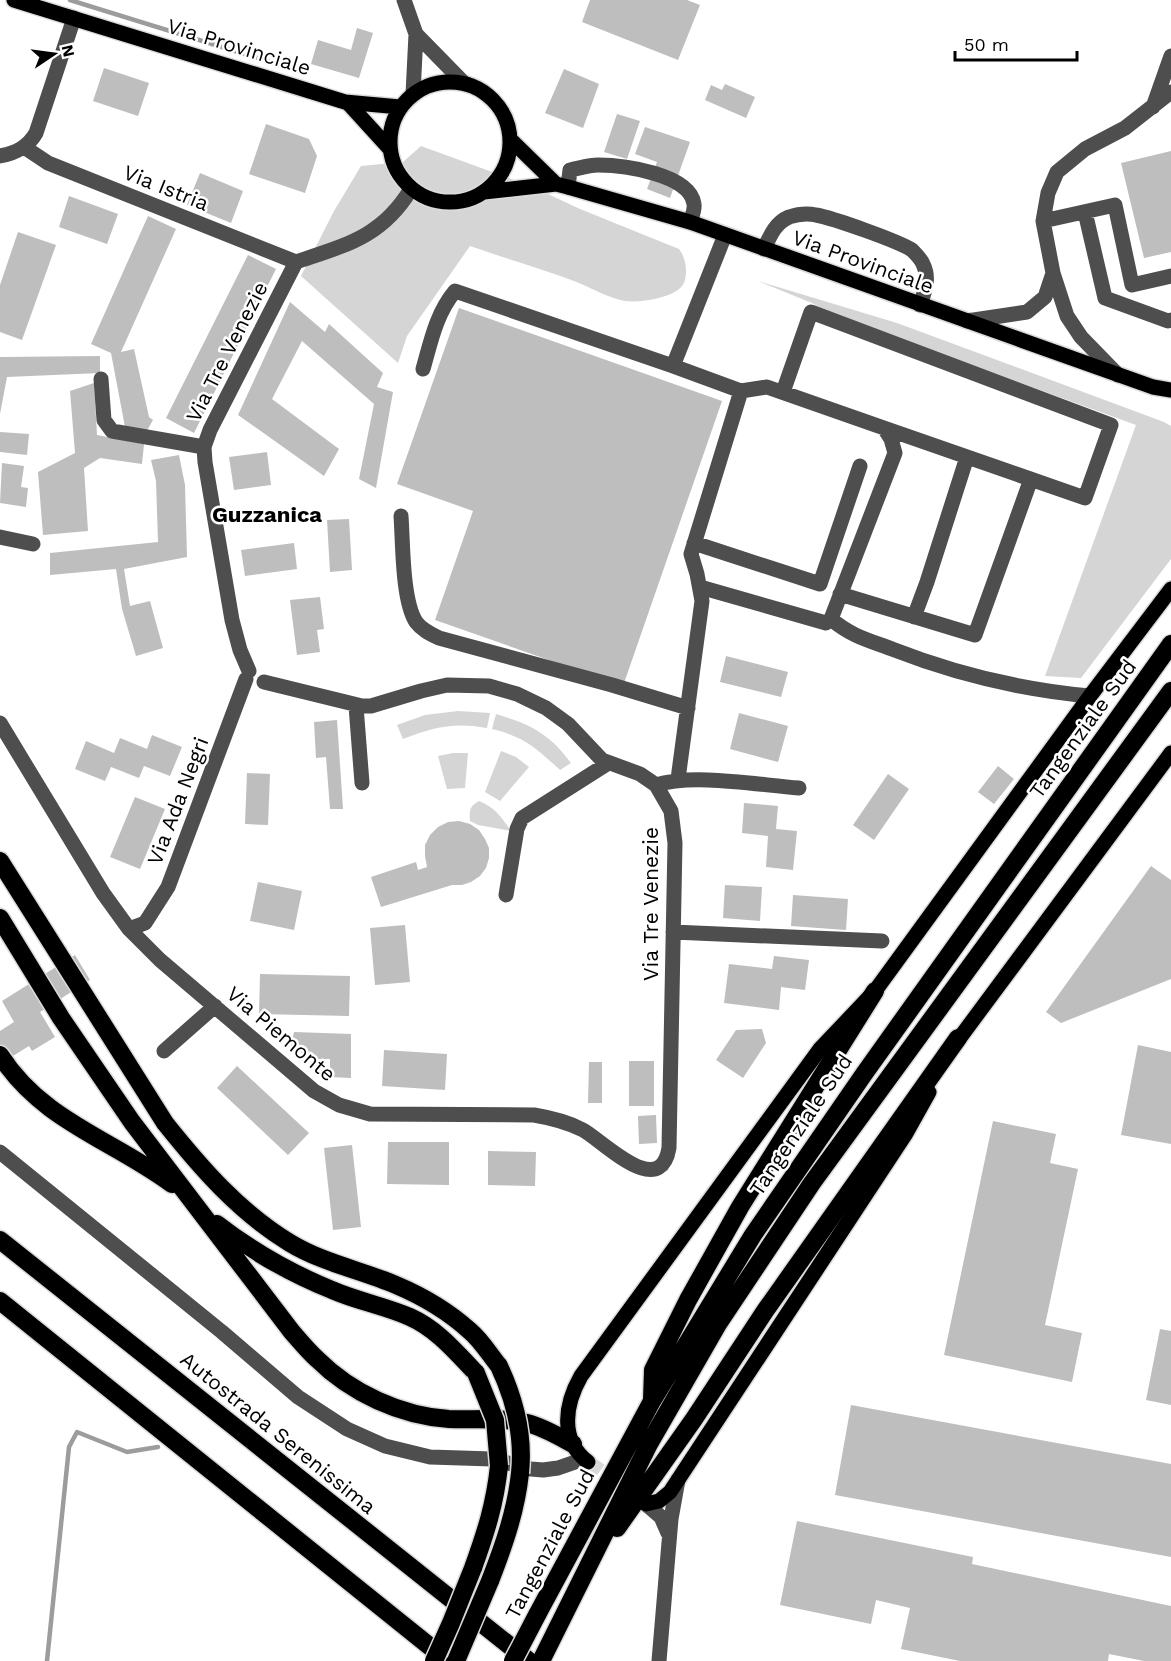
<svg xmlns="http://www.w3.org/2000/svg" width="1171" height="1661" font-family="'Work Sans',sans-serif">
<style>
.green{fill:#d5d5d5}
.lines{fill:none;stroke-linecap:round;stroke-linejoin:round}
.stream{stroke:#9c9c9c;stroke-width:4.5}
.building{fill:#bebebe}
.major-tunnel{stroke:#d9d9d9;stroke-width:15;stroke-dasharray:15 8;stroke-linecap:butt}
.major-casing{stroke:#dbdbdb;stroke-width:18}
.highway-casing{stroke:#dbdbdb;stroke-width:21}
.minor{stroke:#4e4e4e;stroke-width:15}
.major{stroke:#000;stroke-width:15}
.highway{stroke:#000;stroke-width:18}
.highway-bridge-casing{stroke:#dbdbdb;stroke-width:21;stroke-linecap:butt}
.highway-bridge{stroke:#000;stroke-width:18}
.labels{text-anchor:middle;stroke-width:5;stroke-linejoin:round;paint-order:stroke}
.street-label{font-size:21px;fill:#000;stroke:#fff}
.neighbourhood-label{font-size:22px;font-weight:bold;fill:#000;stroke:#fff}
</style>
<rect width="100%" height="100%" fill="#fff"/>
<path class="green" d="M421,146L533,187L580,209L679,249C686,258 688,272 684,283C677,298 640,303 625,301C608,298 590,287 574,281C539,268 504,258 470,246L407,336L398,363L301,276L334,211L361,166L403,162Z
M758,281L897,323L1164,422L1171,426V559L1081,678L1045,676L1136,425L828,313L812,303Z
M458,711L490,713L487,728C454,722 434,727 403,739L397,725L425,715Z
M496,714C530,724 550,734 571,763L560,770C536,748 525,737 492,729Z
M501,751L516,757L529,767L500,801L485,792Z
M453,753H468L465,788L447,789L438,756Z
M479,801C495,807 502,818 511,831L478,825L470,821C469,810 470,806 479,801Z"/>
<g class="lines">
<path class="stream" d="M70,0L280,65
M47,1661L69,1447L77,1432L127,1452L158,1447"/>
</g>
<path class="building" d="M590,0H687L700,5L678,60L582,22Z
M357,28L373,33L359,78L311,64L318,40L351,50Z
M104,68L149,83L138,116L93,101Z
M564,69L599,84L583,128L545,113Z
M725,84L755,97L746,118L705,100L711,85L722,90Z
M617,114L640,121L627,159L604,152Z
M266,124L309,139L317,156L305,193L249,174Z
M645,127L690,142L670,198L647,189L657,162L635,154Z
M1171,151V252L1144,258L1121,163Z
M200,173L243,191L231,223L187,205Z
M69,196L118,214L107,244L59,227Z
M148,216L176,229L121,352L134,349L149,417L153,420L145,434L125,427L111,353L91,344Z
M18,232L56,245L22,340L0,332V285Z
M248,255L276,269L194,433L166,418Z
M290,302L325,332L329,324L383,373L377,387L393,392L376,488L359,479L374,404L302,341L272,399L339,449L324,476L238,415Z
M459,308L722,401L623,686L435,620L473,511L397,484Z
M100,356V373L7,377L0,414V357Z
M94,383L97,435L144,444L142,464L100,458L84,468L88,531L43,535L38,472L75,453L70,391Z
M0,432L29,434L27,455L0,452Z
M267,452L271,485L234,490L229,457Z
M179,455L185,485L187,557L124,569L130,606L150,601L163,648L136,656L122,609L116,569L50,575V553L158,542L156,481L151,460Z
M2,463L24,466L21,487L28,488L26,507L0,503Z
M349,519L352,570L330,572L327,520Z
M294,543L297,569L245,576L241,550Z
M320,597L324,629L317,630L320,652L297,655L290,600Z
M726,656L788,672L781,697L720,682Z
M739,713L788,726L778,762L730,749Z
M337,720L343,809H330L326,757L316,758L314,722Z
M152,735L182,747L170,776L144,766L139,778L111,767L105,781L75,769L86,741L114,753L120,738L147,749Z
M998,766L1014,779L994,804L978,792Z
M247,773L270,774L268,825L245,824Z
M888,774L909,789L874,840L853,825Z
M135,797L165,809L140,869L110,857Z
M744,803L778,806L776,829L797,831L793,870L766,867L768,836L742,833Z
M459,821L470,824L479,830L485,839L489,848V858L486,868L480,876L471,882L462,885H452L381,907L371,877L416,862L418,870L427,867L425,856V845L430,835L438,827L448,822Z
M1151,866L1171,880V979L1061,1023L1046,1012Z
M258,882L302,891L294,930L250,921Z
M725,885L762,887L760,921L723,918Z
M793,895L848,899L846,930L791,926Z
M405,925L410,982L375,985L370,928Z
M75,955L90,980L40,1012L55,1037L32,1051L29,1046L0,1064V1031L14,1022L2,1001Z
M774,956L809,960L805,990L781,987L779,1010L724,1003L729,964L772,969Z
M260,974L350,976L349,1016L259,1014Z
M762,1029L766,1043L743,1078L716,1060L736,1030Z
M294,1032L351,1034V1078L330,1077V1059H311L291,1046Z
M1138,1045L1171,1052V1144L1121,1135Z
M384,1050L447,1054L445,1090L382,1086Z
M629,1061H654V1106H629Z
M589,1062H602V1103H588Z
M237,1066L309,1133L288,1155L217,1088Z
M656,1115L657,1143L639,1144L638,1116Z
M993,1121L1056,1134L1050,1163L1078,1169L1045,1325L1082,1333L1072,1382L944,1355Z
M388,1142H449V1185L387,1184Z
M352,1145L361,1227L333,1230L324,1148Z
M488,1151L536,1152L535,1186L488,1185Z
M1160,1329L1171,1331V1405L1146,1400Z
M851,1405L1171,1464V1557L835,1495Z
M797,1521L973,1557L972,1564L1171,1606V1661H1144L1109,1654L1108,1661H960L901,1649L910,1608L876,1600L871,1624L780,1605Z"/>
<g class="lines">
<path class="major-tunnel" d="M588,1462L620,1485"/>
<defs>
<path id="major" d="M14,0L345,102L400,107
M390 142a60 60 0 1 1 120 0a60 60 0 1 1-120 0Z
M348,103L389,148
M510,139L556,184
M484,192L556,184L568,187L690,222L1153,387L1171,390
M953,1047L1171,753
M588,1462C559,1440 565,1404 581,1376L820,1049L875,991L1090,696L1171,589
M646,1504L659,1501L670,1492L905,1135L929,1092"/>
<path id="highway" d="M0,861L165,1123C201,1168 239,1212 290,1243C323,1263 361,1270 396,1285C422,1296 449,1312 470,1331C481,1340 490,1355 499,1366
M0,918L61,1018L132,1122L292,1332C300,1341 308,1351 317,1359C351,1393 401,1416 449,1419C475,1420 501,1417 527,1423C543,1427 558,1436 573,1444
M0,1055C42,1121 113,1140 172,1184
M217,1224C253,1252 290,1273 332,1290C357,1301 385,1306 410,1317C437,1329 456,1352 476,1373
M0,1240L529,1661
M0,1301L448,1661
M652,1399L653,1370L688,1300L740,1207L875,991
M617,1528L694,1419L765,1311L958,1038
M473,1568C486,1532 495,1504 499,1466
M490,1581C504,1545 516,1511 520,1473
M537,1615L652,1401L753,1235L864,1074L1171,644
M541,1661L649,1444L718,1324L812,1183L1171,691"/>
</defs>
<use href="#major" class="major-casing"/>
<use href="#highway" class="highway-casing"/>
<path class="minor" d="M404,0L416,34L413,94
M416,34L463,82
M1153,107L1171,56
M24,147L48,163L296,262
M0,156C16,153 28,147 36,133L74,18
M568,187L570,170C580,168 589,165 598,165C623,165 690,174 694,204C695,210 692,216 690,222
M1085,212L1105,298L1168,321L1171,320
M1043,221L1115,205L1132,285L1171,276
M764,249C770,236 775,223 789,217C798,214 807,213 816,215C833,218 898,241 912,250C916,254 921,259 923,264C930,278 925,291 920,305
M967,321L1027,312L1045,297L1053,273
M673,366L741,391L691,554L697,574L702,601L678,779
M423,369C431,341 436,314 455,291L673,366L725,235
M1118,375L1081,337L1067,316L1053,273L1043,221L1048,193L1057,172L1085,149L1125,128L1171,92
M101,379L104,420L112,431L204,447
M783,392L811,312L1111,425L1085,498L884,428
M401,516C403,543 402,600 416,622C422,630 431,634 439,638L612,685L688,708
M0,537L33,544
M694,543L820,584L860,466
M700,587L826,623L831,619L895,453L891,439L884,428L767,387L741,391
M840,594L975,635L1031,479
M914,617L927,582L967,457
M831,619C851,636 868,640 892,649C956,674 1023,690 1090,696
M249,671L240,650L232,620L205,462L204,447L210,430L296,262C346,245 382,237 411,189
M356,706L362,783
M0,723L103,893L129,929L160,960L314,1091L339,1105L370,1114L534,1115C552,1118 568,1122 583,1130C603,1141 660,1201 669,1148L675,843L671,811L656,785L640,774L602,760L568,724L546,708L517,694L489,686L447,685L421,691L371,706H362L264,682
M656,785C693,773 758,785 799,788
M506,895L517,829L522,818L607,764
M129,929L145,923L168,887L246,679
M673,932L882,941
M164,1051L215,1006
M0,1152L222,1332L298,1397L347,1429L385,1446L430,1457L492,1459L531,1469L543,1470L558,1468L584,1459
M646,1504L661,1517L668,1533
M659,1661L671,1519L678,1480"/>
<use href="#major" class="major"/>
<use href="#highway" class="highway"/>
<defs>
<path id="highway-bridge" d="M499,1366C515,1400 524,1435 520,1473
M476,1373L495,1420L499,1466
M434,1661L451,1623L473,1568
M456,1661L490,1581
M513,1661L537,1615"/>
</defs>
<use href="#highway-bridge" class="highway-bridge-casing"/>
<use href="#highway-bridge" class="highway-bridge"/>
</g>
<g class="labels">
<g class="street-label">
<text transform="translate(239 47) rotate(17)" y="7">Via Provinciale</text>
<text transform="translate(166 188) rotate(22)" y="7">Via Istria</text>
<text transform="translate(863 262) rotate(20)" y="7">Via Provinciale</text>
<text transform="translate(227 352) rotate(-63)" y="7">Via Tre Venezie</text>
<text transform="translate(1083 729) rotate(-54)" y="7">Tangenziale Sud</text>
<text transform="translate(178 801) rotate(-69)" y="7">Via Ada Negri</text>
<text transform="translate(651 904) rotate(-90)" y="7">Via Tre Venezie</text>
<text transform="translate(281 1034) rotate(40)" y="7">Via Piemonte</text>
<text transform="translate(801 1125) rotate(-56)" y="7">Tangenziale Sud</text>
<text transform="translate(278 1433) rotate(39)" y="7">Autostrada Serenissima</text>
<text transform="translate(550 1544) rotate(-62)" y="7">Tangenziale Sud</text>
</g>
<g class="neighbourhood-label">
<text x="267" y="522">Guzzanica</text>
</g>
</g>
<g transform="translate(54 54) rotate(77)" stroke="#ffffff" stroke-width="4.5" paint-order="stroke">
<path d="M0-4.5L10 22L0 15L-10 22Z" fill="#000000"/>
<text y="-9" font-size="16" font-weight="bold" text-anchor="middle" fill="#000000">N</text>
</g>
<path d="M955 51v9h122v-9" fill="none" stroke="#000000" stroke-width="3"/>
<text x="964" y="51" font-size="18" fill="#000000" stroke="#ffffff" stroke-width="4.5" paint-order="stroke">50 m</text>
</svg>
